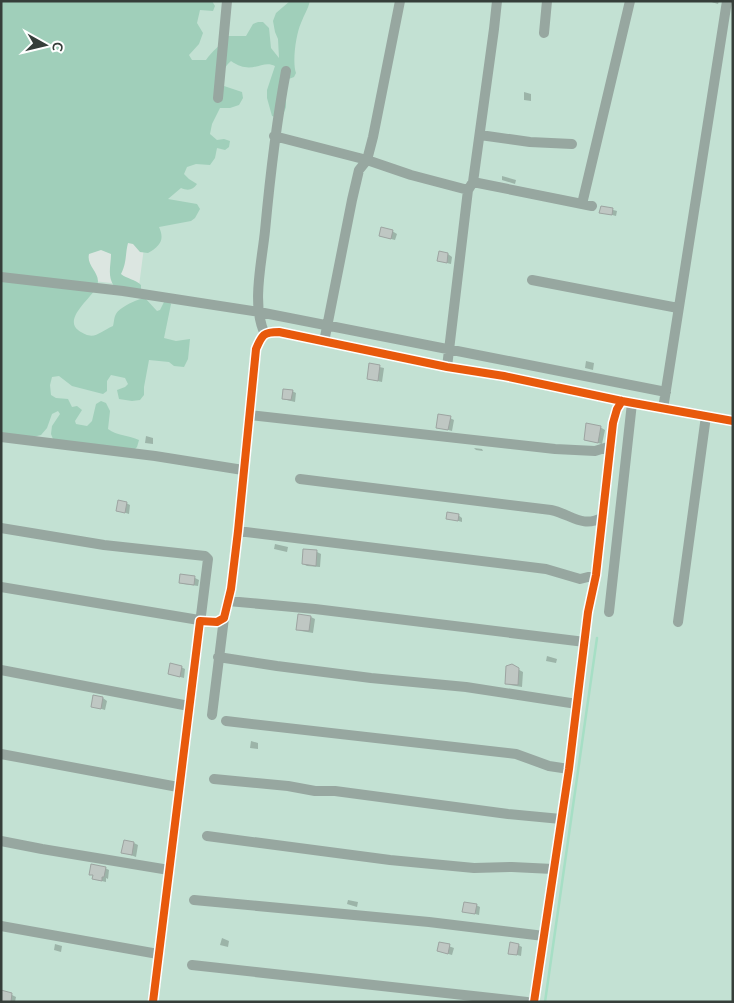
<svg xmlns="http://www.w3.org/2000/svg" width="734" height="1003" font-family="Mulish,sans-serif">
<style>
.green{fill:#c3e1d3}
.forest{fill:#a0cfba}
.shadow{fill:#0003}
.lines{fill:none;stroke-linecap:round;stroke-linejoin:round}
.stream{stroke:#a6dfc5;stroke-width:2.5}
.building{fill:#bfc7c3;stroke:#9da4a1}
.minor{stroke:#97a7a0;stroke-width:10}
.cycleway-casing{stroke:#fff;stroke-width:11}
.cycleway{stroke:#e8590c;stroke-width:8}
</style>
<rect width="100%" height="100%" fill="#dce6e1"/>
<path class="green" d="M176,1H733V1002H1V271L139,286Z"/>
<path class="forest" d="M1,1H212L215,6L213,11L200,10L197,23L203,33L199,44L189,55L192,60H206C212,51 221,45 228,36H246L253,24L258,22H263L269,28L271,48L279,58L278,39L275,32L273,21L276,13L290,1H310C308,9 304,15 301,23C296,34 292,62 296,73L294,77L286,80V107L283,115L275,117L272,116L267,98V90L275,66C262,59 252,76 231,61C224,67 220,76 224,86L242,92L243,98L239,105L230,108H220L212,124L210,134L217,140L224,139L230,141L229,147L225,150L217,148L215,158L210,165L196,164L187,167L184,174L189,179L197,184C193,190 188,191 181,188L168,199L197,204L200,209L195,218L191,221L159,227C165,240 160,246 148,253L140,252L133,244L128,243C125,255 127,262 121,274C127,279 135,279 141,285V290L114,286C107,276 111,265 111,254L101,250L89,254C86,267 102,273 97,286C93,297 63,318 78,330C94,342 99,332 113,326C114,323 114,317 116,314C120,307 137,299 145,298L157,311L160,310L164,302L168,300L171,304L164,338L176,341L190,339L188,359L184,367L174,366L169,362L149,360L144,387V395L140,400L132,401L119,399L117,390L125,387L128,384L125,378L111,375L107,381V391L103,394L72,386L59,376L52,377L50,385L51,395L56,398L68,399L72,407L77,406L82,410L75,421L76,424L87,426L92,421L96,404L101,401L106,403L110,411L108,429C117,436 129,435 139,440L137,447L133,451L53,439L51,434L52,426L60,414L58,411L52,414L47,428L41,435L33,437L1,434Z"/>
<path class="shadow" d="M708,1H719L718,4Z
M524,92L531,94V101L524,100Z
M502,176L516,180L515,184L502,180Z
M602,207L617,211L616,216L601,212Z
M392,231L397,234L395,240L380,236Z
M448,254L452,257L451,264L439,261Z
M586,361L594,363L593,370L585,368Z
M370,365L384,368L382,382L368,379Z
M292,391L296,393L295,402L283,399Z
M450,418L454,420L452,431L437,427Z
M600,427L605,430L602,444L585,440Z
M146,436L153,438V444L145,443Z
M474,448L482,449L483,451L476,450Z
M126,503L130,505L129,514L117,510Z
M458,515L462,518V522L448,518Z
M275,544L288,547L287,552L274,549Z
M304,551L317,552L321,554L320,567L307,566L303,564Z
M195,578L199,580L198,586L184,584L180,582Z
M311,617L315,619L313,633L301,631L297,629Z
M547,656L557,659L556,663L546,661Z
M512,666L523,672L522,687L510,685L506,683Z
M181,667L185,669L184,678L169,674Z
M103,698L107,701L105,710L92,706Z
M251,741L258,743V749L250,748Z
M134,843L138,845L136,857L122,852Z
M105,868L109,870L108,879L106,878V882L93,879L94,876L91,874Z
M348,900L358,902L357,907L347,904Z
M476,905L480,907L479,915L464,911Z
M222,938L229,941L228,947L220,945Z
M440,943L454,948L452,955L438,951Z
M55,944L62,946L61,952L54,950Z
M518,945L522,947L521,956L510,953Z
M12,995L16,997L15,1002H1Z"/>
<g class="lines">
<path class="stream" d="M545,1002L597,638"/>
</g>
<path class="building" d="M601,206L613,208L612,215L599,213Z
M381,227L393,230L391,239L379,236Z
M439,251L448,253L447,263L437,261Z
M369,363L380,365L378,381L367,379Z
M283,389L293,390L291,400L282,399Z
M438,414L451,416L448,430L436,428Z
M586,423L601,426L598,443L584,440Z
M118,500L127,502L125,513L116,511Z
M447,512L459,514L458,521L446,519Z
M303,549L317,550L316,566L302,564Z
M180,574L195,576L194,585L179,583Z
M298,614L311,616L309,631L296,630Z
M170,663L182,666L180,677L168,674Z
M512,664L519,668L518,685L505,684L506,666Z
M93,695L103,697L101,709L91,707Z
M124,840L134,842L132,855L121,853Z
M91,864L106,867L104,877H102V881L92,879L93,875H89Z
M464,902L477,904L475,914L462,912Z
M439,942L450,944L448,954L437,951Z
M510,942L519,944L517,955L508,954Z
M1,990L12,993L11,1002H1Z"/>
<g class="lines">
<path class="minor" d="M544,33L547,1
M218,98L227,1
M480,135L530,142L572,144
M274,136L367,160L411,175L468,190
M473,182L592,206
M582,204L630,1
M1,277L123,291L259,312L666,392
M532,280L678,308
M265,334C251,306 262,261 265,231C270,177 276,124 286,71
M324,342L352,200L359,170L367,160L373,137L400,1
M447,367L468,190L473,182L494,29L497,1
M663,409L727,1
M249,415L555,449L595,451L611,446
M1,437L155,456L243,470
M300,479L551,510C571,514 582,529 603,517
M1,528L104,545L205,556L208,559L153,1002
M238,531L546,569L580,579L596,575
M1,587L211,622H217L224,618
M228,601L315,609L585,642
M609,612L632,403
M678,622L706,416
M218,657L277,666L371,678L466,687L577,704
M1,670L189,706
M212,715L224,618L231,589L238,531L256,349C262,335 263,332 279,332L447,367L504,376L622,401L733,421
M226,721L516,754L549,766L569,769
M1,754L178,787
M214,779L288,786L315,791H335L508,814L561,819
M207,836L390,860L474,868L512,867L553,869
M1,841L42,849L169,870
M194,900L429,922L544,936
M1,926L158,954
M192,965L527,1002
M534,1002L569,769L588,612L596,575L613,423L617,409L622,401"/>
<defs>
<path id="cycleway" d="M153,1002L200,621L217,622L224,618L231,589L238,531L256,349C262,335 263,332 279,332L447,367L504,376L622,401L733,421
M534,1002L569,769L588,612L596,575L613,423L617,409L622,401"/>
</defs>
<use href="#cycleway" class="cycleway-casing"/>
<use href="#cycleway" class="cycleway"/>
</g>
<rect width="734" height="1003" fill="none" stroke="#363e3a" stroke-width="5"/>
<g transform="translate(45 45) rotate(98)" stroke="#ffffff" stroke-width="4" paint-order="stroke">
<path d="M0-4L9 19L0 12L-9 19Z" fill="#363e3a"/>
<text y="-8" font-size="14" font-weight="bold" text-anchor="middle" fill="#363e3a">С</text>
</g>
</svg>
